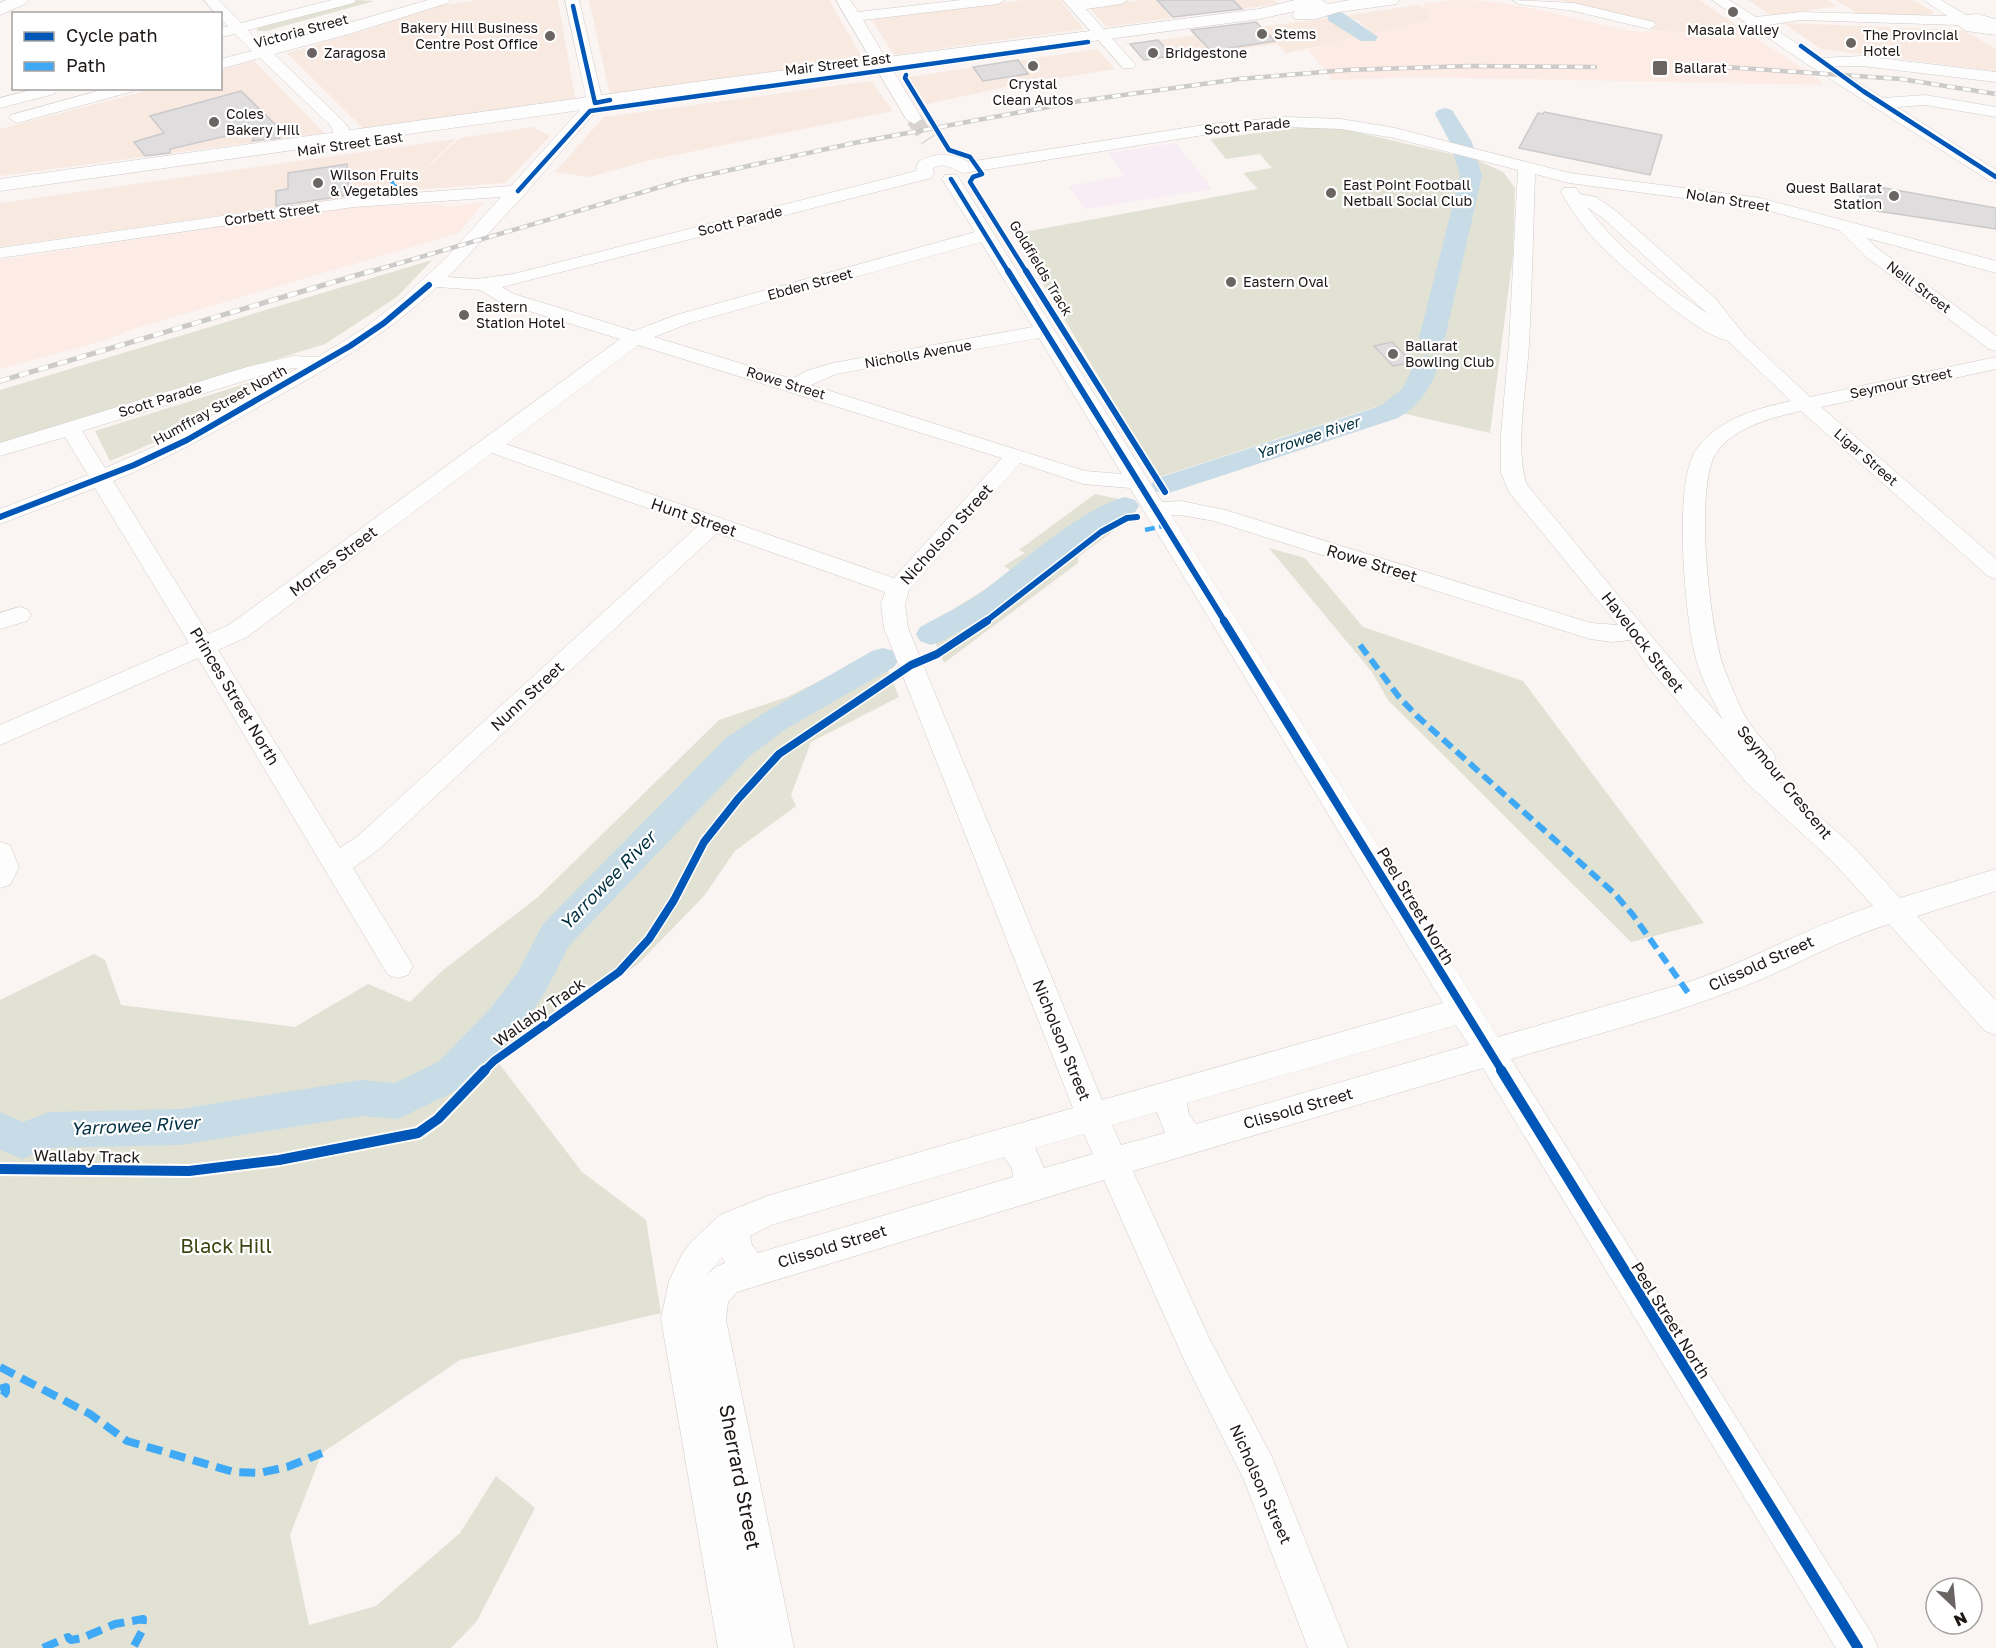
<svg xmlns="http://www.w3.org/2000/svg" width="1996" height="1648" font-family="'Golos Text',sans-serif">
<style>
.commercial{fill:#f8e9e1}
.industrial{fill:#f8ecf5}
.built{fill:#fdece5}
.green{fill:#e2e2d4}
.lines{fill:none;stroke-linecap:round;stroke-linejoin:round}
.river{fill:#c7dce6;fill-rule:evenodd}
.building{fill:#e0dddf;stroke:#cbc9ca;stroke-width:1.5}
.minor-tunnel{stroke:#d9d3d1;stroke-width:16;stroke-dasharray:16 8;stroke-linecap:butt}
.minor-casing{stroke:#d0cbc8;stroke-width:1}
.major-casing{stroke:#d0cbc8;stroke-width:1}
.minor{fill:#fefdfd;fill-rule:evenodd}
.major{fill:#fefdfd;fill-rule:evenodd}
.rail-far1-casing{stroke:#cdcbca;stroke-width:4.5}
.rail-casing{stroke:#cdcbca;stroke-width:5}
.rail-far1{stroke:#fff;stroke-width:3;stroke-dasharray:8;stroke-linecap:butt}
.rail{stroke:#fff;stroke-width:4;stroke-dasharray:10;stroke-linecap:butt}
.quiet-far3{stroke:#3fa9f5;stroke-width:4;stroke-dasharray:8 4;stroke-linecap:butt}
.quiet-far2{stroke:#3fa9f5;stroke-width:4.5;stroke-dasharray:10 4.5;stroke-linecap:butt}
.quiet-far1{stroke:#3fa9f5;stroke-width:6;stroke-dasharray:12 6;stroke-linecap:butt}
.quiet{stroke:#3fa9f5;stroke-width:8;stroke-dasharray:16 8;stroke-linecap:butt}
.cycleway-far3-casing{stroke:#fff;stroke-width:7}
.cycleway-far2-casing{stroke:#fff;stroke-width:9}
.cycleway-far1-casing{stroke:#fff;stroke-width:11}
.cycleway-casing{stroke:#fff;stroke-width:14}
.cycleway-far3{stroke:#0057b8;stroke-width:4.5}
.cycleway-far2{stroke:#0057b8;stroke-width:6}
.cycleway-far1{stroke:#0057b8;stroke-width:8}
.cycleway{stroke:#0057b8;stroke-width:10}
.poi-dot{fill:#6a6462;stroke:#fff;stroke-width:2}
.labels{text-anchor:middle;stroke-width:4.5;stroke-linejoin:round;paint-order:stroke}
.far-poi-label{font-size:14px;fill:#1d1715;stroke:#fff;text-anchor:start}
.far-street-label{font-size:14px;fill:#1d1715;stroke:#fff}
.far-water-label{font-size:15px;font-style:italic;fill:#013142;stroke:#fff}
.street-label{font-size:16px;fill:#1d1715;stroke:#fff}
.water-label{font-size:18px;font-style:italic;fill:#013142;stroke:#fff}
.near-park-label{font-size:20px;fill:#3f4413;stroke:#fff}
.near-street-label{font-size:20px;fill:#1d1715;stroke:#fff}
</style>
<rect width="100%" height="100%" fill="#faf4f2"/>
<path class="commercial" d="M477,0H558L575,98L363,128L287,53L366,30L437,6Z
M589,0H829L863,59L610,94Z
M1024,0H1060L1084,29L894,55L872,20Z
M1141,0H1274L1278,4L1106,27L1089,7Z
M1557,0H1699L1741,28L1708,33L1652,31L1648,21Z
M1748,0H1827L1837,6L1772,16Z
M1836,0H1913L1934,12L1927,18L1860,15Z
M1417,5L1426,9L1430,19L1373,34L1358,20L1344,16Z
M1329,18L1357,38L1286,53L1277,44L1144,61L1130,44Z
M1783,23L1963,30L1996,49V71L1821,49Z
M1097,49L1115,69L1010,86L927,104L908,77Z
M254,61L324,133L0,176V129L153,89L220,88L221,70Z
M871,81L893,111L650,160L589,177L555,172L604,117Z
M533,127L550,136L505,183L384,192L0,247V203L456,139L407,186L460,138Z"/>
<path class="industrial" d="M1176,143L1212,189L1086,209L1068,186L1125,176L1108,153Z"/>
<path class="built" d="M1454,0L1487,1L1536,9L1630,31L1708,33L1741,28L1820,80L1823,85L1416,77L1333,80L1308,49L1430,19L1424,4Z
M484,202L459,233L133,329L106,340L0,369V260L353,207L438,204L448,207Z"/>
<path class="green" d="M356,0L374,1L266,31H257V28L269,22Z
M428,0L272,47L269,45Z
M1305,127L1338,128L1477,160L1503,172L1515,188L1513,255L1490,433L1375,407L1159,477L1013,234L1258,189L1243,173L1272,168L1260,154L1226,159L1210,139Z
M432,260L397,297L325,344L0,445V390Z
M277,374L153,443L110,461L95,431Z
M1095,494L1119,499L1132,509L1123,524L1078,557V563L944,663L928,625L1013,572L1004,566L1025,553L1019,550Z
M1269,548L1305,558L1363,627L1523,681L1704,923L1631,942L1388,700L1372,672Z
M880,651L899,697L811,742L791,795L796,806L735,851L704,896L638,964L497,1061L582,1172L646,1220L661,1313L460,1360L322,1453L290,1535L309,1625L376,1606L460,1533L496,1476L535,1508L477,1621L451,1648H0V1000L94,954L105,960L121,1005L295,1027L368,984L410,1002L442,971L538,897L719,720L787,697Z"/>
<g class="lines">
<path class="river" d="M1336,11L1343,13L1378,37L1375,41H1361L1329,21L1327,17L1329,13Z
M1445,108L1452,110L1472,142L1482,176L1445,338L1441,343L1432,346L1423,343L1419,338L1460,176L1450,142L1435,114L1438,110Z
M1426,355L1435,358L1439,363C1432,387 1420,405 1398,418L1175,491L1165,494L1155,491L1151,485L1155,479L1380,406L1403,388L1417,358Z
M1125,497L1135,500L1139,506L1135,512L1100,532L999,609L942,641L931,645L920,641L916,634L920,627C940,616 962,606 980,593C1019,565 1081,508 1125,497Z
M883,648L894,651L899,659L894,667L786,729L751,755L569,946L544,994L516,1035L466,1086L398,1119L361,1116L180,1145L51,1148L22,1159L0,1150V1112L23,1122L49,1112L180,1109L361,1080L395,1083L438,1062L488,1011L518,972L543,924L727,737L764,713L872,651Z"/>
</g>
<path class="building" d="M1157,0H1233L1242,9L1173,17Z
M1256,22L1275,41L1211,51L1191,30Z
M1158,40L1172,56L1144,60L1130,44Z
M1018,60L1028,74L983,81L973,67Z
M241,91L279,128L280,138L252,141L260,128L170,149V153L145,156L134,142L164,133L150,116Z
M1544,112L1662,135L1650,175L1519,148L1538,113L1543,114Z
M347,164L349,195L276,206V191L288,189V173Z
M1862,184L1996,208V229L1858,208Z
M1392,342L1412,362L1393,366L1374,346Z"/>
<g class="lines">
<path class="minor-tunnel" d="M914,119L928,140"/>
<defs>
<path id="minor" d="M204,0H219L241,23L332,0H356L354,3L248,30L255,40L266,47L428,0H450L448,3L349,34L274,54L347,125L352,138L344,143L338,142L330,125L260,58L220,69V59L252,51L235,34L220,37V28L228,26L220,19V14H216Z
M565,0H579L603,103L524,195L448,277L477,279L513,274L916,171L918,162C933,153 953,152 968,162L1210,124L1285,117L1341,119L1395,128L1569,173L1760,198L1996,261V273L1867,238L1877,248L1996,336V351L1989,349L1865,256L1839,230L1759,208L1569,183L1535,174C1533,231 1532,288 1529,344C1527,383 1514,450 1527,485C1593,563 1655,643 1722,719C1712,697 1699,675 1694,651C1685,610 1672,479 1698,447C1719,419 1758,408 1791,401L1727,340C1698,337 1610,257 1589,233C1578,220 1569,206 1561,192L1564,188H1576L1580,194L1596,197L1616,211L1716,299L1745,336L1810,397L1996,357V369L1821,407L1996,559V579L1988,576L1801,411C1774,417 1734,427 1717,452C1693,484 1710,634 1725,671C1732,687 1739,707 1748,721C1756,734 1768,744 1776,757L1772,764L1763,767L1765,769L1852,845L1900,898L1996,869V891L1917,916L1996,1001V1035L1985,1031L1889,924C1835,941 1787,971 1734,990C1662,1018 1586,1037 1511,1059L1872,1634L1878,1648H1836L1483,1068L1133,1171L1209,1338L1272,1457L1348,1648H1308L1244,1480L1185,1362L1104,1180L737,1292L728,1302L726,1320L794,1648H718L661,1319L669,1281L682,1254L693,1240L720,1215L767,1196L1073,1108L884,628L881,604L885,592L717,533L378,850L353,868L413,966L408,975L398,978L388,975L198,658L0,745V725L189,643L95,488L0,524V509L88,475L65,437L0,456V443L247,367L293,356L318,357L363,329L403,298L447,257L501,197L354,207L0,258V248L354,197L511,186L587,102ZM1285,127L1341,129L1394,138L1518,170L1509,343L1501,434V473L1509,492L1618,625L1591,623L1225,510L1181,501L1162,502L957,175H945L942,179L975,232L676,315L634,331L514,294L502,287L931,178L934,174L933,168C947,161 952,170 964,173L1210,134ZM1587,207L1604,219L1708,314C1664,284 1619,250 1587,207ZM981,242L1033,327L833,363L806,371L792,379L654,337L690,323ZM437,287L480,290L500,302L620,339L229,625L208,634L113,481C166,460 214,432 264,404C325,370 385,336 437,287ZM1039,338L1122,474L1085,471L811,385L836,374ZM638,345L1002,458L894,578L506,444ZM293,368H298L165,442L105,468L82,431L260,376ZM492,453L698,526L358,836L340,848L218,650L247,637ZM1020,463L1083,484L1130,488L1443,1003L1102,1100L908,628L905,604L909,590ZM1171,515H1181L1214,521L1590,639L1611,642L1630,640L1648,667L1747,783L1832,861L1873,906C1810,926 1752,960 1689,982L1498,1037ZM1456,1025L1469,1045L1196,1124L1189,1115L1187,1103ZM1157,1112L1165,1133L1121,1145L1112,1125ZM1084,1134L1093,1154L1044,1168L1035,1148ZM1004,1157L1012,1168L1013,1177L758,1253L752,1245L750,1236L771,1225ZM722,1257L725,1263L715,1267L707,1275Z
M836,0H850L858,12L961,0H1005L998,4L863,20L922,119L914,124L906,119Z
M1063,0H1128L1121,4L1086,9L1133,62L1136,65L1133,68H1123Z
M1512,0L1574,3L1654,22L1656,25L1649,29L1574,11L1519,4Z
M1712,0H1729L1756,17L1801,12L1947,16L1924,0H1941L1966,15L1977,14L1996,19V35L1966,31L1958,25L1801,20L1768,25L1820,58L1862,56L1996,72V82L1862,66H1832L1883,98L1925,95L1996,107V117L1925,105L1897,107L1996,170V182L1990,181L1810,66Z
M39,88H54L56,91L54,94L0,108V98Z
M108,88H136L134,91L17,123L9,118L11,115Z
M19,607L27,609L31,615L27,621L0,629V613Z
M0,842L10,845L19,867L10,885L0,888Z"/>
<path id="major" d="M6,0H28L25,4L0,15V3Z
M1295,0H1321L1328,4L1350,0H1399L1396,4L1390,5L1339,12L1315,19H1295L1292,15L1295,11L1300,10L1259,19L710,92L0,191V179L710,80L1259,9Z"/>
</defs>
<use href="#minor" class="minor-casing"/>
<use href="#major" class="major-casing"/>
<use href="#minor" class="minor"/>
<use href="#major" class="major"/>
<defs>
<path id="rail-far1" d="M1724,67L1901,79L1996,94
M366,273L684,180L854,143L1080,101L1239,79L1346,70L1470,66L1595,67"/>
<path id="rail" d="M0,381L371,271"/>
</defs>
<use href="#rail-far1" class="rail-far1-casing"/>
<use href="#rail" class="rail-casing"/>
<use href="#rail-far1" class="rail-far1"/>
<use href="#rail" class="rail"/>
<path class="quiet-far3" d="M392,181L393,185L398,188V193"/>
<path class="quiet-far2" d="M1145,530L1163,526"/>
<path class="quiet-far1" d="M1360,645L1399,697L1417,716L1614,893L1633,915L1689,994"/>
<path class="quiet" d="M0,1367L90,1414L127,1441L234,1472L259,1473L287,1467L322,1453
M0,1389L6,1387V1392L0,1400
M43,1648L68,1637L71,1640L82,1638L115,1624L143,1619L142,1631L133,1648"/>
<defs>
<path id="cycleway-far3" d="M573,6L595,103L610,100
M1801,46L1863,91L1996,177
M906,75L905,78L949,150L970,157L982,174L973,177L970,182L1027,273
M951,179L1009,273
M518,191L590,111L1088,42"/>
<path id="cycleway-far2" d="M1008,271L1225,622
M1026,271L1165,492
M0,517L134,465L187,440L350,346L384,323L429,285
M985,622L1101,532L1127,518L1137,517"/>
<path id="cycleway-far1" d="M1224,621L1502,1071
M484,1071L494,1061L619,972L649,939L674,900L704,842L738,799L779,754L911,665L937,654L987,621"/>
<path id="cycleway" d="M1501,1070L1858,1648
M0,1169L189,1171L279,1160L418,1133L438,1119L485,1070"/>
</defs>
<use href="#cycleway-far3" class="cycleway-far3-casing"/>
<use href="#cycleway-far2" class="cycleway-far2-casing"/>
<use href="#cycleway-far1" class="cycleway-far1-casing"/>
<use href="#cycleway" class="cycleway-casing"/>
<use href="#cycleway-far3" class="cycleway-far3"/>
<use href="#cycleway-far2" class="cycleway-far2"/>
<use href="#cycleway-far1" class="cycleway-far1"/>
<use href="#cycleway" class="cycleway"/>
</g>
<g class="poi-dot">
<circle cx="1733" cy="12" r="6"/>
<circle cx="1262" cy="34" r="6"/>
<circle cx="550" cy="36" r="6"/>
<circle cx="1851" cy="43" r="6"/>
<circle cx="312" cy="53" r="6"/>
<circle cx="1153" cy="53" r="6"/>
<circle cx="1033" cy="66" r="6"/>
<rect x="1652" y="60" width="16" height="16" rx="3"/>
<circle cx="214" cy="122" r="6"/>
<circle cx="318" cy="183" r="6"/>
<circle cx="1331" cy="193" r="6"/>
<circle cx="1894" cy="196" r="6"/>
<circle cx="1231" cy="282" r="6"/>
<circle cx="464" cy="315" r="6"/>
<circle cx="1393" cy="354" r="6"/>
</g>
<g class="labels">
<g class="far-poi-label">
<text x="538" y="33" text-anchor="end">Bakery Hill Business<tspan x="538" dy="16">Centre Post Office</tspan></text>
<text x="1733" y="35" text-anchor="middle">Masala Valley</text>
<text x="1274" y="39">Stems</text>
<text x="1863" y="40">The Provincial<tspan x="1863" dy="16">Hotel</tspan></text>
<text x="324" y="58">Zaragosa</text>
<text x="1165" y="58">Bridgestone</text>
<text x="1674" y="73">Ballarat</text>
<text x="1033" y="89" text-anchor="middle">Crystal<tspan x="1033" dy="16">Clean Autos</tspan></text>
<text x="226" y="119">Coles<tspan x="226" dy="16">Bakery Hill</tspan></text>
<text x="330" y="180">Wilson Fruits<tspan x="330" dy="16">&amp; Vegetables</tspan></text>
<text x="1343" y="190">East Point Football<tspan x="1343" dy="16">Netball Social Club</tspan></text>
<text x="1882" y="193" text-anchor="end">Quest Ballarat<tspan x="1882" dy="16">Station</tspan></text>
<text x="1243" y="287">Eastern Oval</text>
<text x="476" y="312">Eastern<tspan x="476" dy="16">Station Hotel</tspan></text>
<text x="1405" y="351">Ballarat<tspan x="1405" dy="16">Bowling Club</tspan></text>
</g>
<g class="far-street-label">
<text transform="translate(301 31) rotate(-15)" y="5">Victoria Street</text>
<text transform="translate(838 64) rotate(-7)" y="5">Mair Street East</text>
<text transform="translate(1247 126) rotate(-5)" y="5">Scott Parade</text>
<text transform="translate(350 144) rotate(-8)" y="5">Mair Street East</text>
<text transform="translate(1728 200) rotate(9)" y="5">Nolan Street</text>
<text transform="translate(272 214) rotate(-8)" y="5">Corbett Street</text>
<text transform="translate(740 221) rotate(-14)" y="5">Scott Parade</text>
<text transform="translate(1041 268) rotate(59)" y="5">Goldfields Track</text>
<text transform="translate(810 284) rotate(-15)" y="5">Ebden Street</text>
<text transform="translate(1919 287) rotate(37)" y="5">Neill Street</text>
<text transform="translate(918 354) rotate(-10)" y="5">Nicholls Avenue</text>
<text transform="translate(786 383) rotate(17)" y="5">Rowe Street</text>
<text transform="translate(1901 383) rotate(-12)" y="5">Seymour Street</text>
<text transform="translate(160 400) rotate(-17)" y="5">Scott Parade</text>
<text transform="translate(220 405) rotate(-29)" y="5">Humffray Street North</text>
<text transform="translate(1866 457) rotate(41)" y="5">Ligar Street</text>
</g>
<g class="far-water-label">
<text transform="translate(1308 438) rotate(-18)" y="5">Yarrowee River</text>
</g>
<g class="street-label">
<text transform="translate(694 517) rotate(19)" y="6">Hunt Street</text>
<text transform="translate(946 534) rotate(-48)" y="6">Nicholson Street</text>
<text transform="translate(333 561) rotate(-37)" y="6">Morres Street</text>
<text transform="translate(1372 563) rotate(17)" y="6">Rowe Street</text>
<text transform="translate(1643 642) rotate(52)" y="6">Havelock Street</text>
<text transform="translate(235 696) rotate(59)" y="6">Princes Street North</text>
<text transform="translate(527 696) rotate(-43)" y="6">Nunn Street</text>
<text transform="translate(1785 782) rotate(51)" y="6">Seymour Crescent</text>
<text transform="translate(1416 906) rotate(59)" y="6">Peel Street North</text>
<text transform="translate(1761 963) rotate(-24)" y="6">Clissold Street</text>
<text transform="translate(539 1012) rotate(-35)" y="6">Wallaby Track</text>
<text transform="translate(1062 1040) rotate(68)" y="6">Nicholson Street</text>
<text transform="translate(1298 1108) rotate(-16)" y="6">Clissold Street</text>
<text transform="translate(87 1156) rotate(1)" y="6">Wallaby Track</text>
<text transform="translate(832 1246) rotate(-17)" y="6">Clissold Street</text>
<text transform="translate(1671 1320) rotate(58)" y="6">Peel Street North</text>
<text transform="translate(1261 1484) rotate(66)" y="6">Nicholson Street</text>
</g>
<g class="water-label">
<text transform="translate(608 881) rotate(-46)" y="6">Yarrowee River</text>
<text transform="translate(135 1126) rotate(-3)" y="6">Yarrowee River</text>
</g>
<g class="near-park-label">
<text x="226" y="1253">Black Hill</text>
</g>
<g class="near-street-label">
<text transform="translate(740 1477) rotate(79)" y="7">Sherrard Street</text>
</g>
</g>
<rect x="12" y="12" width="210" height="78" fill="#ffffff" stroke="#a5a2a1" stroke-width="1.5"/>
<rect x="24" y="32" width="30" height="9" fill="#0057b8" stroke="#a5a2a1" stroke-width="1.5"/>
<text x="66" y="42" font-size="18" fill="#1d1715">Cycle path</text>
<rect x="24" y="62" width="30" height="9" fill="#3fa9f5" stroke="#a5a2a1" stroke-width="1.5"/>
<text x="66" y="72" font-size="18" fill="#1d1715">Path</text>
<g transform="translate(1954 1606) rotate(154)"><circle r="28" fill="#ffffff" stroke="#a5a2a1" stroke-width="1.5"/>
<path d="M0-4.5L10 22L0 15L-10 22Z" fill="#6a6462"/>
<text y="-9" font-size="16" font-weight="bold" text-anchor="middle" fill="#1d1715">N</text>
</g>
</svg>
